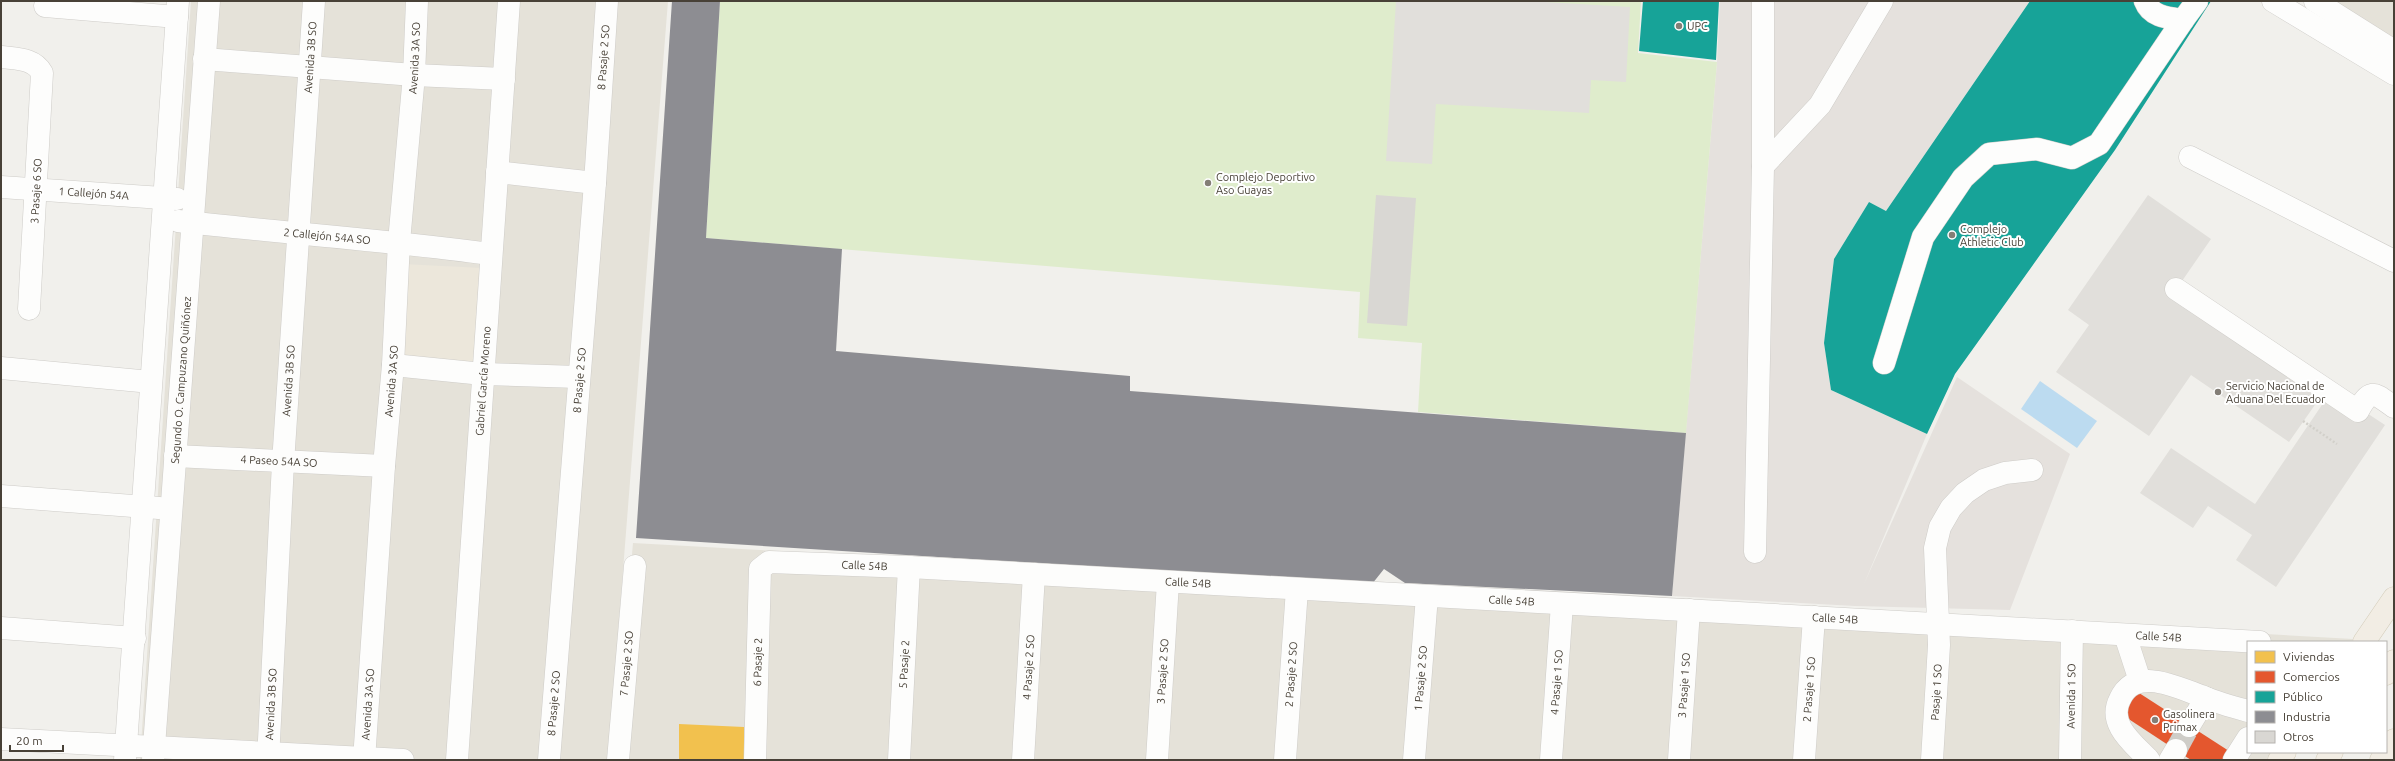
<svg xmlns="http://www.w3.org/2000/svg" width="2395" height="761" font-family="Ubuntu,sans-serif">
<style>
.residential{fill:#e5e2d9}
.industrial{fill:#e5e1dd}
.education{fill:#ece7db}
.green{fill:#dfeccc}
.parking{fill:#e1dfdb}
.water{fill:#bcdbf0}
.homes{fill:#f2c14e}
.shops{fill:#e4572e}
.public{fill:#17a398}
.industry{fill:#8d8d92}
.building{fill:#d9d7d3}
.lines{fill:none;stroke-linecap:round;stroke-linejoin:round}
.minor-tunnel{stroke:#cfcdc8;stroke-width:22;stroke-dasharray:22 11;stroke-linecap:butt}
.minor-casing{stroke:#ceccc8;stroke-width:23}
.major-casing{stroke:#d3ccb9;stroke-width:23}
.path{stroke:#d2d0ca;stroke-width:2.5;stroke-dasharray:2 2;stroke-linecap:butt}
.minor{stroke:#fdfdfc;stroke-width:22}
.major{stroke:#f2ede4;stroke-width:22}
.poi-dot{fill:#837e76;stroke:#fff;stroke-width:1.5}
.labels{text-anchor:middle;stroke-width:4;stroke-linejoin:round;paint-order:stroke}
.poi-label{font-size:11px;fill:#484137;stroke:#fff;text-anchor:start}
.street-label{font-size:11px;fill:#484137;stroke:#fff}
</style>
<rect width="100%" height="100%" fill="#f1f0ec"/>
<path class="residential" d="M191,1H668L608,760H140Z
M2325,1H2394V43Z
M633,543L2353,639L2351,642H2248V752H2276L2270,760H614Z"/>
<path class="industrial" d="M1720,1H2030L1886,211L1869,202L1834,259L1824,343L1831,390L1927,434L1864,584L1957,377L2070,454L2010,610L1855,606L1672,596L1717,62Z"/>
<path class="education" d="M403,264L482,268L477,367L398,360Z"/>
<path class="green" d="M720,1H1641L1638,53L1717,62L1686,433L1418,412L1422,343L1358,338L1360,292L706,238Z"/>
<path class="parking" d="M1396,1H1528L1630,7L1626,82L1591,80L1589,113L1436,104L1432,164L1386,161Z
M2148,195L2211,239L2171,297L2319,399L2289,442L2191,375L2149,436L2056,372L2089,325L2068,310Z
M2332,390L2385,425L2276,587L2236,560L2252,535L2208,506L2193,528L2140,493L2171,448L2255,504Z"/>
<path class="water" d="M2040,381L2097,421L2077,448L2021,409Z"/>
<path class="homes" d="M679,724L744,727V760H679Z"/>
<path class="shops" d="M2136,691L2229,751L2223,760H2191L2121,714Z"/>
<path class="public" d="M1643,1H1719L1716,60L1639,51Z
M2030,1H2211L2115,150L1955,374L1927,434L1831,390L1824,343L1834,259L1869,202L1886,211Z"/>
<path class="industry" d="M672,1H720L706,238L842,249L836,351L1130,376V391L1686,433L1672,596L1405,583L1384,569L1372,584L636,538Z"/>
<path class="building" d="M1376,195L1416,198L1407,326L1367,323Z"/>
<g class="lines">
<path class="minor-tunnel" d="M2176,750L2189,726"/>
<defs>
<g id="minor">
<path d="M2145,1C2151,17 2168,18 2183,20L2197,1"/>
<path d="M2273,1L2394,74"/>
<path d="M2315,1L2394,51"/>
<path d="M45,6L177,17"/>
<path d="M1,57C16,59 34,58 42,73L29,309"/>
<path d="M204,59L414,75L504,79"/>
<path d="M2190,157L2394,261"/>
<path d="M1763,166L1820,105L1882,1"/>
<path d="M497,172L595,183"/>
<path id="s1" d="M1,187L177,199"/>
<path id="s2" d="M178,221C282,233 387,240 490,254"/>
<path d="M2176,289L2358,411C2371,387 2374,393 2394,407"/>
<path d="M1884,363L1923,237L1963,178L1989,154L2037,149L2072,158L2099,144L2183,20"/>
<path d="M393,365L483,374L578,377"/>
<path d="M1,368L151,382"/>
<path id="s3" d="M175,456L384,466"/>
<path d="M1,496L159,508"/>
<path d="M1755,552L1763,166V1"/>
<path d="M1,628L135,638"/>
<path d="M2125,635L2140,681"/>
<path d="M2189,726L2206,698"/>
<path d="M1,739L403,760"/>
<path d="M125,760L178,1"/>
<path id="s4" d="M153,760L209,1"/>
<path id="s5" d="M268,760L283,463L314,1"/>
<path id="s6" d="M364,760L384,466L393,365L399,242L414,75L417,1"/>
<path id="s7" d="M457,760L509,1"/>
<path id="s8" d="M549,760L595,183L607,1"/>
<path id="s9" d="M618,760L635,566"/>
<path id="s10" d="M755,760L760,569L769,562L909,567L2260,642"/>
<path id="s11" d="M899,760L909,567"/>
<path id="s12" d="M1023,760L1034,574"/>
<path id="s13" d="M1157,760L1168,582"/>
<path id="s14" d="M1285,760L1297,589"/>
<path id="s15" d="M1414,760L1427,596"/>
<path id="s16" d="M1551,760L1562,604"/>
<path id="s17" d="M1679,760L1689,610"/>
<path id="s18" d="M1804,760L1814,617"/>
<path id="s19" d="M1932,760L1939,645L1935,548L1940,527L1951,508L1965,493L1984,480L2005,473L2032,470"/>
<path id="s20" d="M2070,760L2072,631"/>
<path d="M2149,760C2133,743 2107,724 2120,699C2136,665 2178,688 2204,697C2218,703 2233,707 2248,711"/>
<path d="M2170,760L2176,750"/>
<path d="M2234,760L2248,738"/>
</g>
<path id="major" d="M2364,642L2394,598
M2386,674L2394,661
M2279,760L2285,752
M2327,760L2332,752
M2381,760L2394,740"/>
</defs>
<use href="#minor" class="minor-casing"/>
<use href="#major" class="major-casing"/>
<path class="path" d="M2303,421L2337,444"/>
<use href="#minor" class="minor"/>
<use href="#major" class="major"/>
</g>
<g class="poi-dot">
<circle cx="1679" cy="26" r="4"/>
<circle cx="1208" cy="183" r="4"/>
<circle cx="1952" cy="235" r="4"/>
<circle cx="2218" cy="392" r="4"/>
<circle cx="2155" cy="720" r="4"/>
</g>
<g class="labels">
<g class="poi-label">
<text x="1687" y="30">UPC</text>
<text x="1216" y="181">Complejo Deportivo<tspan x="1216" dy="13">Aso Guayas</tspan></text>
<text x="1960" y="233">Complejo<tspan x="1960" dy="13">Athletic Club</tspan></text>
<text x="2226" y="390">Servicio Nacional de<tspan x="2226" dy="13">Aduana Del Ecuador</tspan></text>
<text x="2163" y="718">Gasolinera<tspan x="2163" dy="13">Primax</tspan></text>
</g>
<g class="street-label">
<text dy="4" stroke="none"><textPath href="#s5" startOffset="704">Avenida 3B SO</textPath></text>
<text dy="4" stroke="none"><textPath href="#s6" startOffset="704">Avenida 3A SO</textPath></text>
<text dy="4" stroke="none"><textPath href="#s8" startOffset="705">8 Pasaje 2 SO</textPath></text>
<text transform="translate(36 191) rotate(-87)" y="4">3 Pasaje 6 SO</text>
<text dy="4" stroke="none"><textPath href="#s1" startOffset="93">1 Callejón 54A</textPath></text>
<text dy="4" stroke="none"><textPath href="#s2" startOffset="150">2 Callejón 54A SO</textPath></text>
<text dy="4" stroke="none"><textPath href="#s4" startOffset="381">Segundo O. Campuzano Quiñónez</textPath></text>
<text dy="4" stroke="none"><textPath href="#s5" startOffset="380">Avenida 3B SO</textPath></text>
<text dy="4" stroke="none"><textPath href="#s7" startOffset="380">Gabriel García Moreno</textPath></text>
<text dy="4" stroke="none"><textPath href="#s8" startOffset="381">8 Pasaje 2 SO</textPath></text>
<text dy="4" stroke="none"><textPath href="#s6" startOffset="380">Avenida 3A SO</textPath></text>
<text dy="4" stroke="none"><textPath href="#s3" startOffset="104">4 Paseo 54A SO</textPath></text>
<text dy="4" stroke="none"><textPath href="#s10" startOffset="298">Calle 54B</textPath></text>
<text dy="4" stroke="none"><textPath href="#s10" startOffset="622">Calle 54B</textPath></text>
<text dy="4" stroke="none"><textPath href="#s10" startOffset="946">Calle 54B</textPath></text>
<text dy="4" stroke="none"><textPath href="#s10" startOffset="1270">Calle 54B</textPath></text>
<text dy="4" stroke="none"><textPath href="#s10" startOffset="1594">Calle 54B</textPath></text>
<text dy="4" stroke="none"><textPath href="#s10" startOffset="98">6 Pasaje 2</textPath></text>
<text dy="4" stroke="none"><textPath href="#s9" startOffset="97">7 Pasaje 2 SO</textPath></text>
<text dy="4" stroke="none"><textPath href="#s11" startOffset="96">5 Pasaje 2</textPath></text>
<text dy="4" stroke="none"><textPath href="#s12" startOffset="93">4 Pasaje 2 SO</textPath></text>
<text dy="4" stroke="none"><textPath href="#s13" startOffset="89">3 Pasaje 2 SO</textPath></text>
<text dy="4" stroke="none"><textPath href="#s14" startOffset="86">2 Pasaje 2 SO</textPath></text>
<text dy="4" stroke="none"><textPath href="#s15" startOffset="82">1 Pasaje 2 SO</textPath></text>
<text dy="4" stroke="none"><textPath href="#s16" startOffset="78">4 Pasaje 1 SO</textPath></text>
<text dy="4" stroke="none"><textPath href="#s17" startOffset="75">3 Pasaje 1 SO</textPath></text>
<text dy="4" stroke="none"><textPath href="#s18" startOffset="71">2 Pasaje 1 SO</textPath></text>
<text dy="4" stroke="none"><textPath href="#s19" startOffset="68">Pasaje 1 SO</textPath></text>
<text dy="4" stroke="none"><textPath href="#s20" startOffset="64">Avenida 1 SO</textPath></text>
<text dy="4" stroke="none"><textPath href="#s5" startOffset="56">Avenida 3B SO</textPath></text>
<text dy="4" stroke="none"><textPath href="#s6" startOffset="56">Avenida 3A SO</textPath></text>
<text dy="4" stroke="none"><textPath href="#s8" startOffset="57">8 Pasaje 2 SO</textPath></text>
</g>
</g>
<rect width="2395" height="761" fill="none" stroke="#484137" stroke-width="4"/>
<rect x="2247" y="641" width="140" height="112" fill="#ffffff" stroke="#b6b3af"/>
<rect x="2255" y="651" width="20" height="12" fill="#f2c14e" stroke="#b6b3af"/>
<text x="2283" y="661" font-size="12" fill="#484137">Viviendas</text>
<rect x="2255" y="671" width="20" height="12" fill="#e4572e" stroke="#b6b3af"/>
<text x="2283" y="681" font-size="12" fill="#484137">Comercios</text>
<rect x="2255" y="691" width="20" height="12" fill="#17a398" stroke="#b6b3af"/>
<text x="2283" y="701" font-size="12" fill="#484137">Público</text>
<rect x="2255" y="711" width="20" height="12" fill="#8d8d92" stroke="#b6b3af"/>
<text x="2283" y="721" font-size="12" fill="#484137">Industria</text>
<rect x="2255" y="731" width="20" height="12" fill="#d9d7d3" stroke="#b6b3af"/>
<text x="2283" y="741" font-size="12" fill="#484137">Otros</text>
<path d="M10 745v6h53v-6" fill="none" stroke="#484137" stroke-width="2"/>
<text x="16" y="745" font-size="12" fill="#484137" stroke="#ffffff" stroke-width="3" paint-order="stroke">20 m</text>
</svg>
